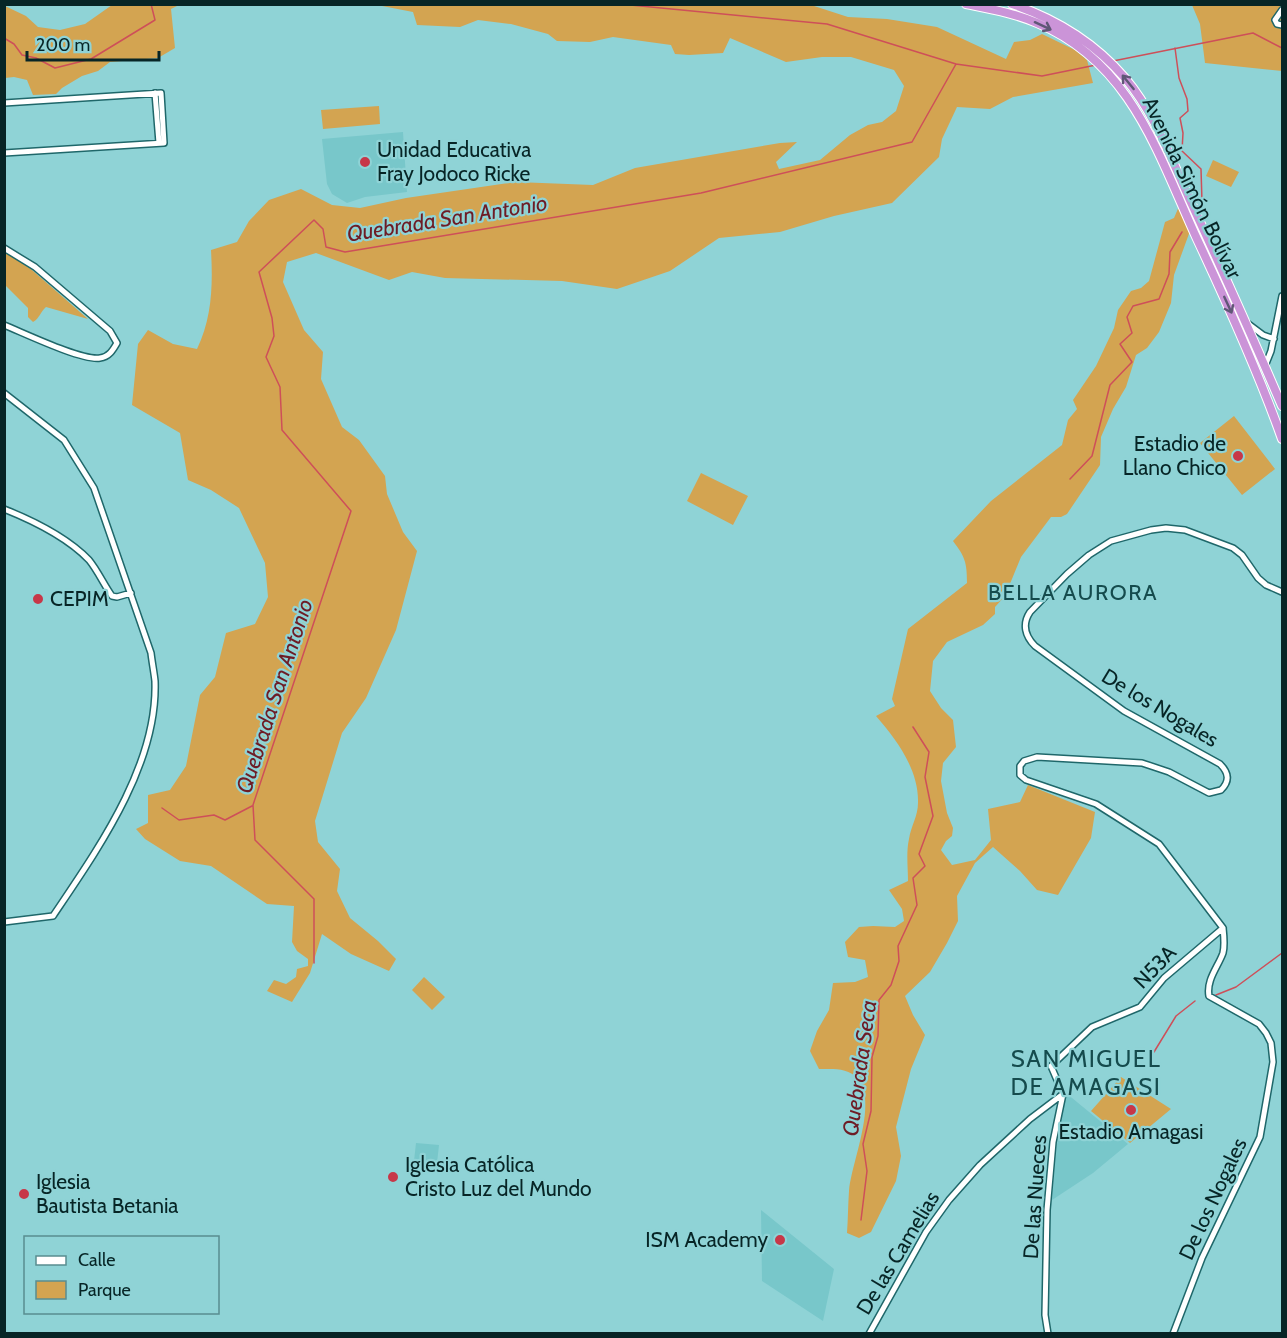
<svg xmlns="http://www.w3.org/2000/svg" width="1287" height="1338" font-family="Cabin,sans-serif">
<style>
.built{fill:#78c7ca}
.green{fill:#d3a451}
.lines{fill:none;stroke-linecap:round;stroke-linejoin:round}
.stream{stroke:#ce4f59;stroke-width:1.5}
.tertiary-casing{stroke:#1f676a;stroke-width:8}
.trunk-casing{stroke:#fff;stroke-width:10}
.tertiary{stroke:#fff;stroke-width:5}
.trunk{stroke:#cb94d8;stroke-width:8}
.oneway{stroke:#5f5776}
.poi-dot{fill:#c73748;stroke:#8fd3d6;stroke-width:2}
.labels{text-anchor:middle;stroke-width:4.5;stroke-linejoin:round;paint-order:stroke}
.poi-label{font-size:21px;fill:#072526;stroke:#8fd3d6;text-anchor:start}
.street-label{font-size:21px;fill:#072526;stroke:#8fd3d6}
.water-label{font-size:22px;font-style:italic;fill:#6e1c25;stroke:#8fd3d6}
.neighbourhood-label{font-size:22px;letter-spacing:1.5px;fill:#154b4d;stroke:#8fd3d6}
.quarter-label{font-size:24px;letter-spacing:1.5px;fill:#154b4d;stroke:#8fd3d6}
</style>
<rect width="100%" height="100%" fill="#8fd3d6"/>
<path class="built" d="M403,132L407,192L365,197L347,203L332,194L327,184L322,139Z
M1066,1093L1128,1144L1093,1173L1052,1200L1057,1144Z
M416,1143L439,1145L437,1163L414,1161Z
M761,1210L834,1269L823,1321L762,1281Z"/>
<path class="green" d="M112,5H179L171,9L175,48L158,58L110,62L98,71L82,76L62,88L56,94L33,95L27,80L14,77L5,78V6L26,16L38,27L60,30L85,24Z
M377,5H811L848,17L887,19L937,27L1006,59L1014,42L1030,40L1042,34L1075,50L1087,60L1093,83L1013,97L990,109L957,107L942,139L939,157L892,203L834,216L780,232L719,238L670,271L617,289L562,281L445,278L412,272L389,280L316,253L287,262L283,282L304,330L323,352L321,379L342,427L359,440L385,476L387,494L403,532L417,551L396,630L366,698L342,733L315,821L318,842L340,869L337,891L350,918L378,941L396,959L389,971L351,954L322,934L310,973L292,1002L267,991L274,980L286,984L296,977L297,969L308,966V959L297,951L292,942L294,906L267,904L211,866L180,861L145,839L136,829L148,823V795L170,790L186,766L200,695L215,677L226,633L255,624L268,597L265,563L239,508L211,490L188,480L180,433L132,405L138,344L148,330L173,344L197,349C212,318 213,285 211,250L237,242L249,221L269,200L301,189L332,205L360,208L406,198L516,182L593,185L635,168L780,143L797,142L776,162L779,169L820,160L850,135L868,125L882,122L896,111L904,86L894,70L851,57H822L786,62L730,38L723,53L689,55L675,54L671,45L613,37L590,42L557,41L548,34L511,24L478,20L460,27L417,25L413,12Z
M1192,5H1282V71L1205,63L1200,24Z
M379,106L380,124L323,129L321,110Z
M1213,160L1239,172L1231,187L1206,176Z
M1180,204L1190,231L1174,275L1171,303L1159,332L1147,348L1136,355L1126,387L1113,409L1101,437L1100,465L1067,514L1061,517H1051L1021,557L1005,596L995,607V614L983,625L947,642L933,661L930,691L941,708L953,720L956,747L943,763L941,781L947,813L953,828L952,836L946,841L941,850L952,865L975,860L991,840L988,809L1020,802L1028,785L1095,812L1091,838L1058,895L1037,890L1020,871L993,847L975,863L957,896L958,921L947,943L930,972L905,996L913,1015L925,1035L911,1069L896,1127L901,1156L896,1181L871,1232L859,1238L847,1233C848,1219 848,1205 849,1191C851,1163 878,1103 858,1079C848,1067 832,1069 819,1069L810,1051L817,1031L829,1010L833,983L855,982L868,977L865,960L848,957L845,942L859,927L873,926L895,927L904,921L902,909L889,890L908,881C908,868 906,852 909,839C911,826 918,816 918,803C919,770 897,740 876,716L895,706L892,699L908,629L967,583C967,562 965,557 953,541L991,501L1062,445L1068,420L1077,409L1073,400L1096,366L1114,328L1118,310L1131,291L1141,288L1149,281L1165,222L1174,218Z
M4,251L32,270L88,319L46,307C40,312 40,318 33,322L28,317V308L5,285Z
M1234,416L1275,469L1242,495L1200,443Z
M701,473L748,496L733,525L687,501Z
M424,977L445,997L432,1010L412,990Z
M1121,1077L1171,1109L1130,1143L1091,1111Z"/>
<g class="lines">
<path class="stream" d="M620,4L827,24L956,64L1042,76L1096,65
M4,38L14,44L22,55L36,58L55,68L91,59L155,20L151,4
M1175,48L1179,78L1187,99L1188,111L1180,118L1183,133L1182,151L1201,169L1202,202
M1113,61L1253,33L1282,48
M1070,479L1092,456L1110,385L1132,362L1120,344L1132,333L1127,317L1133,306L1159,299L1169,274L1170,252L1182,232
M162,808L179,820L214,815L225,820L252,806
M314,963V899L255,840L253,805L351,511L282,430L280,387L266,357L274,336L272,318L259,272L314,220L323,229L326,247L345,252L701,193L912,142L956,64
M1216,995L1236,987L1282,953
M1154,1052L1176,1016L1195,1001
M861,1220L867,1171L863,1144L871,1111L872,1057L878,1036L879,1000L891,985L899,961L898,946L917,905L913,878L925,866L919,854L933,816L925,777L929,752L913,727"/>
<defs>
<path id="tertiary" d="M1282,10L1275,20L1277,24L1282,25
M155,93L159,143
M4,103L161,93L164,143L4,153
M4,248L35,267L110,331L117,343C113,350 109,357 100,358C82,361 24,333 4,325
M1247,323L1263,335L1274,339
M1265,366L1271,351L1282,296
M4,393L64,440L94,488L151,653C152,662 154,672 155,681C158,765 98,849 53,916L4,922
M4,509C34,521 67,537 89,560C98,571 104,585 112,596L117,597L131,593
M869,1334L926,1232L949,1200L980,1165L1030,1119L1063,1094
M1048,1334L1045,1315L1047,1210L1053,1142L1063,1094L1051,1066L1092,1027L1140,1007L1164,978L1223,928
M1173,1334L1202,1258L1260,1137L1273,1062L1271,1043L1266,1033L1259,1024L1209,996C1206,980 1218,967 1223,953C1225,945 1224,937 1223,928L1159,844L1096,804L1026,780L1020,775V766L1024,761L1037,757L1142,763L1169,772L1209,793L1221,790C1230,781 1229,773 1220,764L1124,711L1035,646C1025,636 1022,624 1030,612L1067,574L1089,555L1111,541L1151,530L1166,528L1185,530L1233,548L1242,555L1258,578L1266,585L1282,592"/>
<path id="trunk" d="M966,4C990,9 1014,13 1037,23C1131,62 1158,154 1197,239C1228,305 1258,371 1282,439
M1012,4C1056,19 1095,43 1125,78C1154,112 1171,158 1189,198C1221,267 1252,336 1282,406"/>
</defs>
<use href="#tertiary" class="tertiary-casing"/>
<use href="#trunk" class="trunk-casing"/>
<use href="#tertiary" class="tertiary"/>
<use href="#trunk" class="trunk"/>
</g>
<defs><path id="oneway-shaft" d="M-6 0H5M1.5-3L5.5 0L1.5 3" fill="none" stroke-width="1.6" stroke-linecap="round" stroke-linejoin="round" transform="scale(1.5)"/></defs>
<g class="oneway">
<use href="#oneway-shaft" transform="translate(1043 26) rotate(25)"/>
<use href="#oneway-shaft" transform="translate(1128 82) rotate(-129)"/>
<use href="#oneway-shaft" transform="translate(1228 305) rotate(65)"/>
</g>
<g class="poi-dot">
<circle cx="365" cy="162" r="6"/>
<circle cx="1238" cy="456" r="6"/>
<circle cx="38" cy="599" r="6"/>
<circle cx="1131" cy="1110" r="6"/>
<circle cx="393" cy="1177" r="6"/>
<circle cx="24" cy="1194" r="6"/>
<circle cx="780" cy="1240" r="6"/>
</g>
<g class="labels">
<g class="poi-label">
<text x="377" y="157">Unidad Educativa<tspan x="377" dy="24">Fray Jodoco Ricke</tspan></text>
<text x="1226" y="451" text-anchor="end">Estadio de<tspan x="1226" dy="24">Llano Chico</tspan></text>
<text x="50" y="606">CEPIM</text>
<text x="1131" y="1139" text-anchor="middle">Estadio Amagasi</text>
<text x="405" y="1172">Iglesia Católica<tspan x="405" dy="24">Cristo Luz del Mundo</tspan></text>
<text x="36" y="1189">Iglesia<tspan x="36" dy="24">Bautista Betania</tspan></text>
<text x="768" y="1247" text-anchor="end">ISM Academy</text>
</g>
<g class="street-label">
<text transform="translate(1192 188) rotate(64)" y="7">Avenida Simón Bolívar</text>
<text transform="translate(1160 708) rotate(31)" y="7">De los Nogales</text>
<text transform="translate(1155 967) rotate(-46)" y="7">N53A</text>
<text transform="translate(1035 1197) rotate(-86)" y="7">De las Nueces</text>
<text transform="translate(1213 1199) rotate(-65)" y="7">De los Nogales</text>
<text transform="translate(898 1253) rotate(-59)" y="7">De las Camelias</text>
</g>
<g class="water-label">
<text transform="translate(447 218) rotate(-9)" y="8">Quebrada San Antonio</text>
<text transform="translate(274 696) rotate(-72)" y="8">Quebrada San Antonio</text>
<text transform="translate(859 1068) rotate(-82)" y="8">Quebrada Seca</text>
</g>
<g class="neighbourhood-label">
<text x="1073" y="600">BELLA AURORA</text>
</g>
<g class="quarter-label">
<text x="1086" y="1067">SAN MIGUEL<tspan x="1086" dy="28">DE AMAGASI</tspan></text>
</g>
</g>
<rect width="1287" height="1338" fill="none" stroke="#072526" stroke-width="12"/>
<rect x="24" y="1236" width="195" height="78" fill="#8fd3d6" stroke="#598d90" stroke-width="1.5"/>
<rect x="36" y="1256" width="30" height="9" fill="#ffffff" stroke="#598d90" stroke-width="1.5"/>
<text x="78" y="1266" font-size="18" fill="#072526">Calle</text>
<rect x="36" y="1281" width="30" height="18" fill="#d3a451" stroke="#598d90" stroke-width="1.5"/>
<text x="78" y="1296" font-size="18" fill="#072526">Parque</text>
<path d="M27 51v9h132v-9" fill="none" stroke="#072526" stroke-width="3"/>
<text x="36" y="51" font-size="18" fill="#072526" stroke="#8fd3d6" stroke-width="4.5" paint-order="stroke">200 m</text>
</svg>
